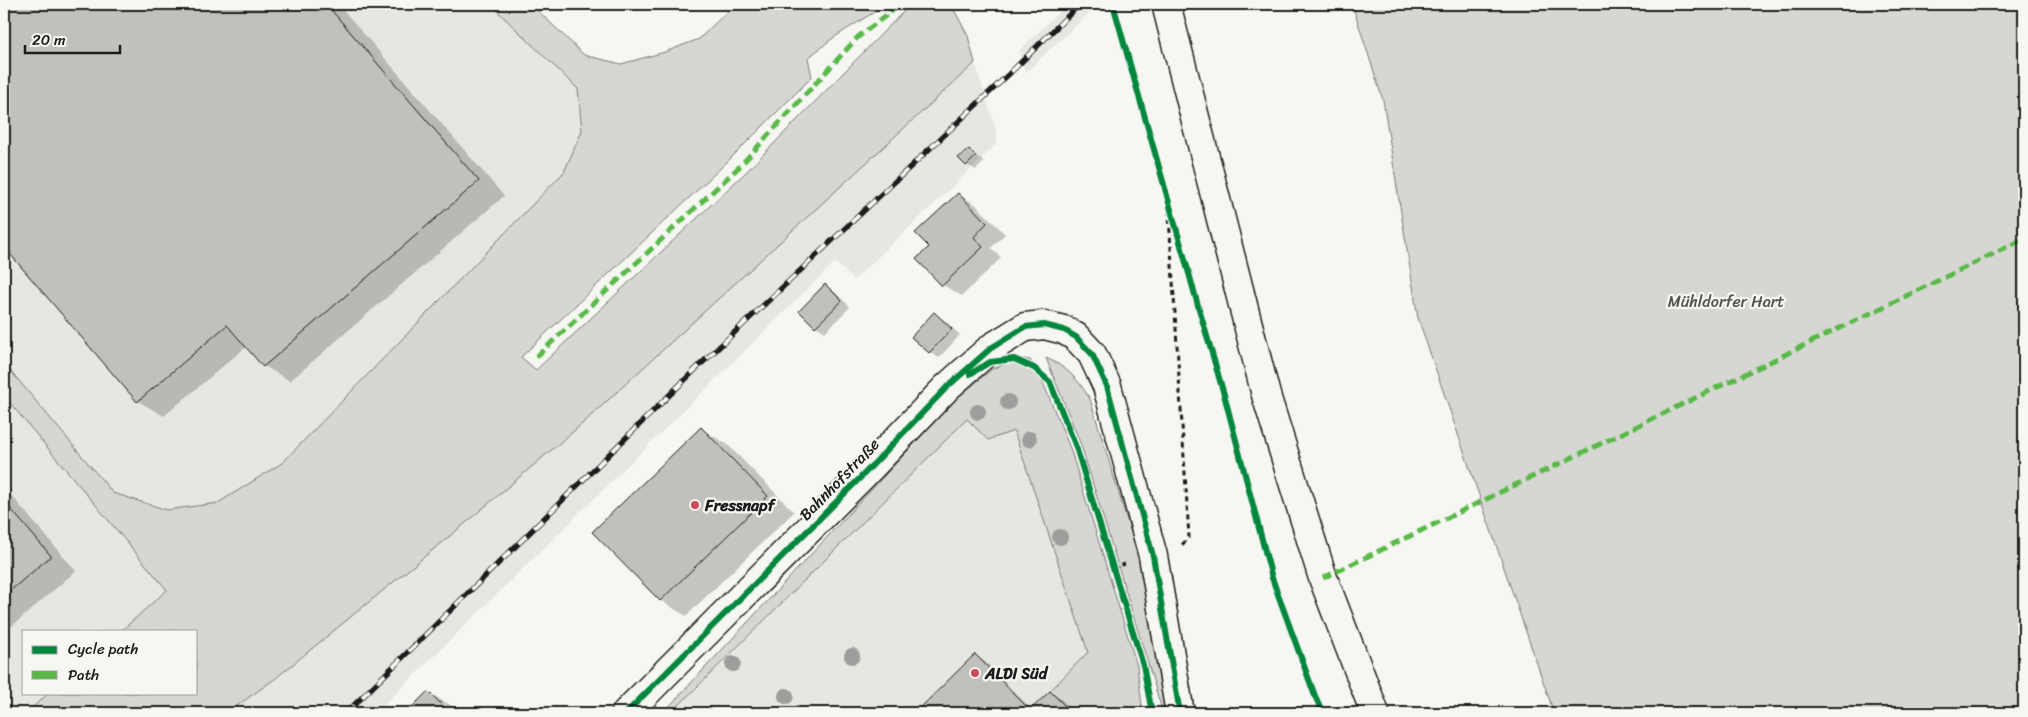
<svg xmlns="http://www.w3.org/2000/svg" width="2028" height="717" font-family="Sriracha,sans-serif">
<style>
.built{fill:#e6e6e2}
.green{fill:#d6d6d2;stroke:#797977}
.shadow{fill:#0003}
.building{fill:#c0c0bd;stroke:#1c1c1c}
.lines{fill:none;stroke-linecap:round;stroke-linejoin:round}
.minor-casing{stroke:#1c1c1c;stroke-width:31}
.secondary-casing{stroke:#1c1c1c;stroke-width:31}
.path{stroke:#1c1c1c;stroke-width:3;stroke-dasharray:5 4;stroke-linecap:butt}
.minor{stroke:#f6f6f2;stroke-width:28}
.secondary{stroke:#f6f6f2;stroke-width:28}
.rail-casing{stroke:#1c1c1c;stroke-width:5.5}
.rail{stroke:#f6f6f2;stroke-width:4;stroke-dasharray:11;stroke-linecap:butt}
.quiet{stroke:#58b947;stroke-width:5;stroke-dasharray:10 5;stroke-linecap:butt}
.cycleway-casing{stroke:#f6f6f2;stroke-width:9}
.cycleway{stroke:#00873e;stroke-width:6}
.tree{fill:#9d9d9b}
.poi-dot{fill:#d1495b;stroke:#f6f6f2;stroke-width:2}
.labels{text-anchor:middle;stroke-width:4.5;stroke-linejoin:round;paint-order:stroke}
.park-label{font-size:16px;fill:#545453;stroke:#f6f6f2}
.street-label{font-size:16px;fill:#1c1c1c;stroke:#f6f6f2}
.poi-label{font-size:16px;font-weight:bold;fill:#1c1c1c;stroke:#f6f6f2;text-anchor:start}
</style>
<rect width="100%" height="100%" fill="#f6f6f2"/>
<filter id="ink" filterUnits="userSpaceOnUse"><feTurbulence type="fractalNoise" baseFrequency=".02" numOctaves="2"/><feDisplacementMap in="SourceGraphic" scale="10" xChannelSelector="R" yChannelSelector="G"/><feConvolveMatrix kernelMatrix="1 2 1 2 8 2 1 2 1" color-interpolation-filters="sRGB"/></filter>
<g filter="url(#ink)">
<path class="built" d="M4,4H490L578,89L582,131L564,172L282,463L218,503L167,510L113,493L4,363Z
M1067,4H1099L1025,73L1019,51Z
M975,63L997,133L996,145L854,280L835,262L376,713H227L276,678L582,424Z
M4,396L168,590L121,631H24V693H49L26,713H4Z
M967,419L1014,431L1088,652L1050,690L1072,713H672Z"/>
<path class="green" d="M490,4H531L584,55L621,64L665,52L699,39L735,4H887L833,38L808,58L812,77L728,161L521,357L536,370L746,172L905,10L916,4H951L968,36L975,63L582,424L462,526L276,678L227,713H26L49,693H196V631H121L167,590L4,396V363L113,493L167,510L218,503L282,463L564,172L582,131L578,89Z
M1352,4H2024V713H1554L1418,318L1383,100Z
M1019,358L1030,360L1037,368L1070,448L1137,666L1143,713H1072L1050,691L1088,652L1014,431L988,440L967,419L671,713H663L955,400L992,369Z
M1046,358C1067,367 1078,379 1090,399L1186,713H1163L1081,445Z"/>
<path class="shadow" d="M4,4H338L504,196L290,381L264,366L247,346L164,416L138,401L4,246Z
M969,150L984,162L976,170L967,165Z
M958,194L976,205L1005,234L991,248L1001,258L962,296L943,285L918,259L931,247Z
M825,285L834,291L850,307L825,332L816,326L800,311Z
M934,314L943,319L960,335L939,358L930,352L913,337Z
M701,429L727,444L794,512L686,616L660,600Z
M4,487L76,571L4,633Z
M975,656L984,661L1032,710L1050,692L1059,697L1075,713H917Z
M429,693L461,711L463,713H407Z"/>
<path class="building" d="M4,4H326L479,181L263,367L227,325L137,402L4,247Z
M969,149L976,156L966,166L958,158Z
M958,193L987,223L974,237L983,247L942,286L916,259L929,247L915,233Z
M825,284L842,301L815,327L799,311Z
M934,312L952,329L929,353L911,337Z
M701,427L768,496L660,601L592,532Z
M4,501L51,556L4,596Z
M975,654L1030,710L1050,691L1072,713H915Z
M428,691L450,713H406Z"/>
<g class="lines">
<defs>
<path id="minor" d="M626,713L864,474L947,387L991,348L1025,327L1044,325L1064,330L1076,337L1092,354L1107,386L1153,556L1180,713"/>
<path id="secondary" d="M1166,4L1266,395L1323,578L1375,713"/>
</defs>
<use href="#minor" class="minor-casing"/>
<use href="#secondary" class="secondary-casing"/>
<path class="path" d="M1168,201L1189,537L1181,546
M1113,568L1125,564"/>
<use href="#minor" class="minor"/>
<use href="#secondary" class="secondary"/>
<defs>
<path id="rail" d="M346,713L701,364L1009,74L1080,4"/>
</defs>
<use href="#rail" class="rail-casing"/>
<use href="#rail" class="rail"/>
<path class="quiet" d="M536,357L740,166L858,37L901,4
M1323,578L2024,239"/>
<defs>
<path id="cycleway" d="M1113,4L1197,302L1225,398L1272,578L1315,696L1323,713
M970,374L990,362L1014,359L1034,368L1050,382L1076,447L1113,568L1143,665L1152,713
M626,713L864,474L947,387L991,348L1025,327L1044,325L1064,330L1076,337L1092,354L1107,386L1153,556L1180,713"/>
</defs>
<use href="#cycleway" class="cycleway-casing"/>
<use href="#cycleway" class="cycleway"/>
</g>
<g class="tree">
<circle cx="1008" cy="402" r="8"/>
<circle cx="978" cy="412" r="8"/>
<circle cx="1029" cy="439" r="8"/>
<circle cx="1060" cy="537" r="8"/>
<circle cx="852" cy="656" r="8"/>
<circle cx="733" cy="664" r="8"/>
<circle cx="786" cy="696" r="8"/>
</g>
</g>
<g class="poi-dot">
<circle cx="695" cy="505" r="5"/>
<circle cx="975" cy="673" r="5"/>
</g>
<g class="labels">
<g class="park-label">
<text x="1726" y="307">Mühldorfer Hart</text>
</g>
<g class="street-label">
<text transform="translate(839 479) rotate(-46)" y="6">Bahnhofstraße</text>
</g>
<g class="poi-label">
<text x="705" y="511">Fressnapf</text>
<text x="985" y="679">ALDI Süd</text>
</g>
</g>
<rect width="2028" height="717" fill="none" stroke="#f6f6f2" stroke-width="20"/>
<rect x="10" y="10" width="2008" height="697" fill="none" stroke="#1c1c1c" stroke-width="2" filter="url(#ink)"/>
<rect x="22" y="630" width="175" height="65" fill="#f6f6f2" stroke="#9f9f9c"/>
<rect x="32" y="646" width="25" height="8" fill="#00873e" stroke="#9f9f9c"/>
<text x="68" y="654" font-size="15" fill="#1c1c1c">Cycle path</text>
<rect x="32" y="671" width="25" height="8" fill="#58b947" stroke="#9f9f9c"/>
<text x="68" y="680" font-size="15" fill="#1c1c1c">Path</text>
<path d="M25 45v8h95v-8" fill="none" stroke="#1c1c1c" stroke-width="2.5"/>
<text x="32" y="45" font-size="15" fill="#1c1c1c" stroke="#f6f6f2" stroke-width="4" paint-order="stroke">20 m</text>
</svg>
